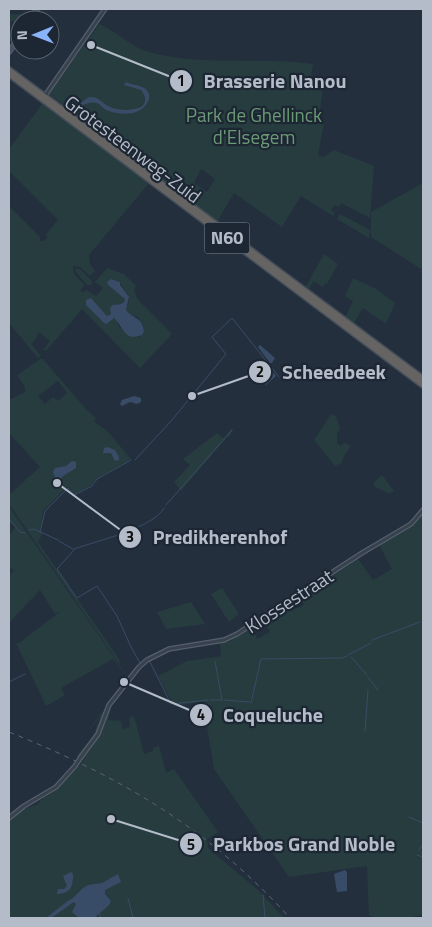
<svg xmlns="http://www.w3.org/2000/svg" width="432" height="927" font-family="'Titillium Web',sans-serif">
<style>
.green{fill:#263c3f;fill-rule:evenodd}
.water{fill:#394c67}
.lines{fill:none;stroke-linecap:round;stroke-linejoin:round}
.stream{stroke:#394c67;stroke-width:1}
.tertiary-casing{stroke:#565f6c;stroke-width:5.5}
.secondary-casing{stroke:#565f6c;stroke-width:6}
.trunk-casing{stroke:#434c59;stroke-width:8}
.tertiary{stroke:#38414e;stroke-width:3}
.secondary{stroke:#465061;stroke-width:4}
.trunk{stroke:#656462;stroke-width:5}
.rail{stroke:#5a6575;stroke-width:1;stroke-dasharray:5 5;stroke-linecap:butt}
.tertiary-bridge-casing{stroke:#565f6c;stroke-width:5.5;stroke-linecap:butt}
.tertiary-bridge{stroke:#38414e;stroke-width:3}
.labels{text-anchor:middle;stroke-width:4.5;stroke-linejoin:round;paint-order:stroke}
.shield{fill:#1d2633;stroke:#878f9c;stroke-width:1}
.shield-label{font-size:18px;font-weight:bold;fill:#b4bcc9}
.park-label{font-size:19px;fill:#6b9a76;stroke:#1d2633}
.street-label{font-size:19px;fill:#b4bcc9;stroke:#1d2633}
.leader{fill:none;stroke:#b4bcc9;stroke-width:2}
.callout-dot{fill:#b4bcc9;stroke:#1d2633;stroke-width:2}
.mark-label{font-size:15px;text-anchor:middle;font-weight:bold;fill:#111}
.callout-label{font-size:20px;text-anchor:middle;font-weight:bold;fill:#b4bcc9;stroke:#1d2633;stroke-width:4.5;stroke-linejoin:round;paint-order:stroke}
</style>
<rect width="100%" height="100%" fill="#242f3e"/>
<path class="green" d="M9,14L29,15L27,20H20V29L9,44V32H11L18,23L16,21L9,22Z
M99,24C117,31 130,47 149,52C202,67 259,56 313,64L310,85L323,87L319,117L324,123L318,155L323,157L334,150L374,166L370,218L341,203L339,207L335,205L331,210L335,213L333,216L301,196L282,227L234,193L217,222L49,94ZM201,169L215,179L207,192L194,183Z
M42,104L49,108L149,183L89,255L90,264L95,271L90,276L80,267L73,266L74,274L85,285L80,290L83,293L86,290L96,296L103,288L95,282L107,268L124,274L136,286L134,290L138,300L172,334L140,368L82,309L46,351L43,350L50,341L38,332L37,337L31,344L41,356L38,358L9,323V206L40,237V241H44L47,238L46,234L58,220L9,171V149ZM113,279L120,282C121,289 129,293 129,301C128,304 127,307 126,310L130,315L138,317L144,332L142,335L138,337L119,327L117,320L114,318L108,323L102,321L87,305L86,303L93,300L106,316L111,314L110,309L117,304L121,305L125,299L108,285Z
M423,183V267L421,269L371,237V212Z
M340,214L370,230L369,238L337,219Z
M324,254L338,264L327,284L325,283L323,287L314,281L308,290L305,288Z
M76,268L80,269L92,281L91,285H87L75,271Z
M353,278L376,289L395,303L386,324L363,308L353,325L345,318L353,301L345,296Z
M42,358L86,409L96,418L94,421L108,432L131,459L96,479L91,485L74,495L70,488L67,487L43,511L40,530L43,533L38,542L119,659L120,665L9,504V495L40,467L9,433V400L25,392V387L17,375ZM58,381L67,393L58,401L53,397L45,404L38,396Z
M331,414L336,416L340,430L337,433V443L341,446L344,442L351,446L344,456L342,463L335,466L314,440Z
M232,428L233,430L181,491L174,482L190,465L183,459L217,433L223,438Z
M382,475L394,491L389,494L374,486V482Z
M9,507L127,676L113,659L61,688L65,695L46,706L16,643H19L61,611L55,614L40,590L9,623V576L14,570L9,567V535L15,527L9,521Z
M423,514V915C409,918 382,922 369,915L367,866L289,877L214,769L203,702L174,706L158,676L187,661L221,656L220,643L230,641L253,628L257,639L270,632L264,621L292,603L296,609L304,605L301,597L358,559L373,580L392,569L379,545L411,526Z
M222,588L239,614L229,622L211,594Z
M191,602L205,624L166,629L157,612Z
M111,708L108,720L121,721L123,729L130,727L129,718L134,716L144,754L153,751V748L159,746L166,773L174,769L218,832L207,839L208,848L259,891L284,918H9V822L24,809L38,804L41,800L52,793L80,765L100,735Z
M102,712H104C98,730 91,744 78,758L77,755L93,736L101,716L85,735Z"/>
<path class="water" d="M126,82C132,85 139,85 144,88C154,94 148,106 140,110C131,116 116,114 106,110C103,108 100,104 97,103C89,101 81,105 76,111L78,115L67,107C71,105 75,106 78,104C84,102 86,97 91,97C99,97 102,103 108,106C115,111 139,112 144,104C147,98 144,94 141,90L124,85Z
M111,279L120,282V285L129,297L126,310C134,320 142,316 144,332L142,335C124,342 124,327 114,318L108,323L105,324L86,305V300L91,298L107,316L111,314L110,309L112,305C118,304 123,306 125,299L108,285L107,282Z
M260,345L275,358L272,363H270L258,347Z
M264,364H266L276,376L266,385L255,373Z
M134,396L141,398V402L137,404L130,402L122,406L120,404L122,400Z
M108,447L115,450L119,457V460L115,461L111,453H103L104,448Z
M72,461L76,462V468L63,476L60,480H56L53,472L55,468L66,466Z
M345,870L347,872V891L337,892L334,874Z
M71,872L73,874C73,887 71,893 57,894L58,889H64L67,886L63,876Z
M118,874L121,882L105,890V894L111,901C109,908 99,912 95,918H79L72,912L76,904L74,902L51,918H46L69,900L72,899L83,888L88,885L102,883Z"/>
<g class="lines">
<path class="stream" d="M227,437L232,430
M135,460L172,420L226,354L212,337L232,318L279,377
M166,505L225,438
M9,519L20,532L25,533
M29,530L34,529L58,540
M40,532L45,511L68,488L74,495L92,486L97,479L131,460
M59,541L73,549
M74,549C96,541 154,528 164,508
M74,550L57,569L76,597
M77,598L97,586L117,616L131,647L140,663
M372,640L420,622
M348,655L371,643
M351,657L367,675
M149,660L171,704L208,700
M368,677L378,690
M9,682L25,674
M210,700H222L215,661
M224,700L249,702
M251,703L261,659L342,658L347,656
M365,731L368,690
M409,817L423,823
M419,850L423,844
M417,855L423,857
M263,895L265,918
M128,898L133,918
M99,912L101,918"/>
<defs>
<path id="tertiary" d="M44,97L105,9
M81,757L98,734L109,705L139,667L147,660L169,649L224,640L237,634L362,553L411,524L423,510
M9,818L24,806L56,787L75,766"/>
<path id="secondary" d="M30,20L37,9
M9,52L20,36"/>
<path id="trunk" d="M9,70L423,379
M9,74L423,385"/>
</defs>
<use href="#tertiary" class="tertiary-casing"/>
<use href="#secondary" class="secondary-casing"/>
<use href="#trunk" class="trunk-casing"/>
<use href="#tertiary" class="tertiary"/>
<use href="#secondary" class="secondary"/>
<use href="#trunk" class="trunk"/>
<path class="rail" d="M9,732C121,777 208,828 290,918"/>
<defs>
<path id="tertiary-bridge" d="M75,766L81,757"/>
</defs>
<use href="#tertiary-bridge" class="tertiary-bridge-casing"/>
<use href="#tertiary-bridge" class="tertiary-bridge"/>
</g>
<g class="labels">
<rect class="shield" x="204.5" y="222.5" width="45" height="31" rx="4"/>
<g class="shield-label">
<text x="227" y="244">N60</text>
</g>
<g class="park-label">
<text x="254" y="122">Park de Ghellinck<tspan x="254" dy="22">d'Elsegem</tspan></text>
</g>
<g class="street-label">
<text transform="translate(133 149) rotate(37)" y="7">Grotesteenweg-Zuid</text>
<text transform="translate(289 601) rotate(-33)" y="7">Klossestraat</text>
</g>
</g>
<path class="leader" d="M91 45L181 81M192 396L260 372M57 483L130 537M124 682L201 715M111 819L191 844"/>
<g class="callout-dot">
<circle cx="91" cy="45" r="5"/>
<circle cx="192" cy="396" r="5"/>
<circle cx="57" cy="483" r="5"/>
<circle cx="124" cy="682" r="5"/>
<circle cx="111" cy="819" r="5"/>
<circle cx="181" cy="81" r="12"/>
<circle cx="260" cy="372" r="12"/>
<circle cx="130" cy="537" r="12"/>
<circle cx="201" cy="715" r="12"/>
<circle cx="191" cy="844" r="12"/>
</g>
<g class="mark-label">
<text x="181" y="86">1</text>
<text x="260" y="377">2</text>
<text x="130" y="542">3</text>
<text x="201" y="720">4</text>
<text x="191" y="850">5</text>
</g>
<g class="callout-label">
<text x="275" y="88">Brasserie Nanou</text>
<text x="334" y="379">Scheedbeek</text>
<text x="220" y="544">Predikherenhof</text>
<text x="273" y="722">Coqueluche</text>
<text x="304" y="851">Parkbos Grand Noble</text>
</g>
<rect width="432" height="927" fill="none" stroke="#b4bcc9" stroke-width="20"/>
<g transform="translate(35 35) rotate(269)"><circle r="24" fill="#1d2633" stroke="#59626f"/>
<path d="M0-4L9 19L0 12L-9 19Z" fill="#8ab4f8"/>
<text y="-8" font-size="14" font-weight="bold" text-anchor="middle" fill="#b4bcc9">N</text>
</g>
</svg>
